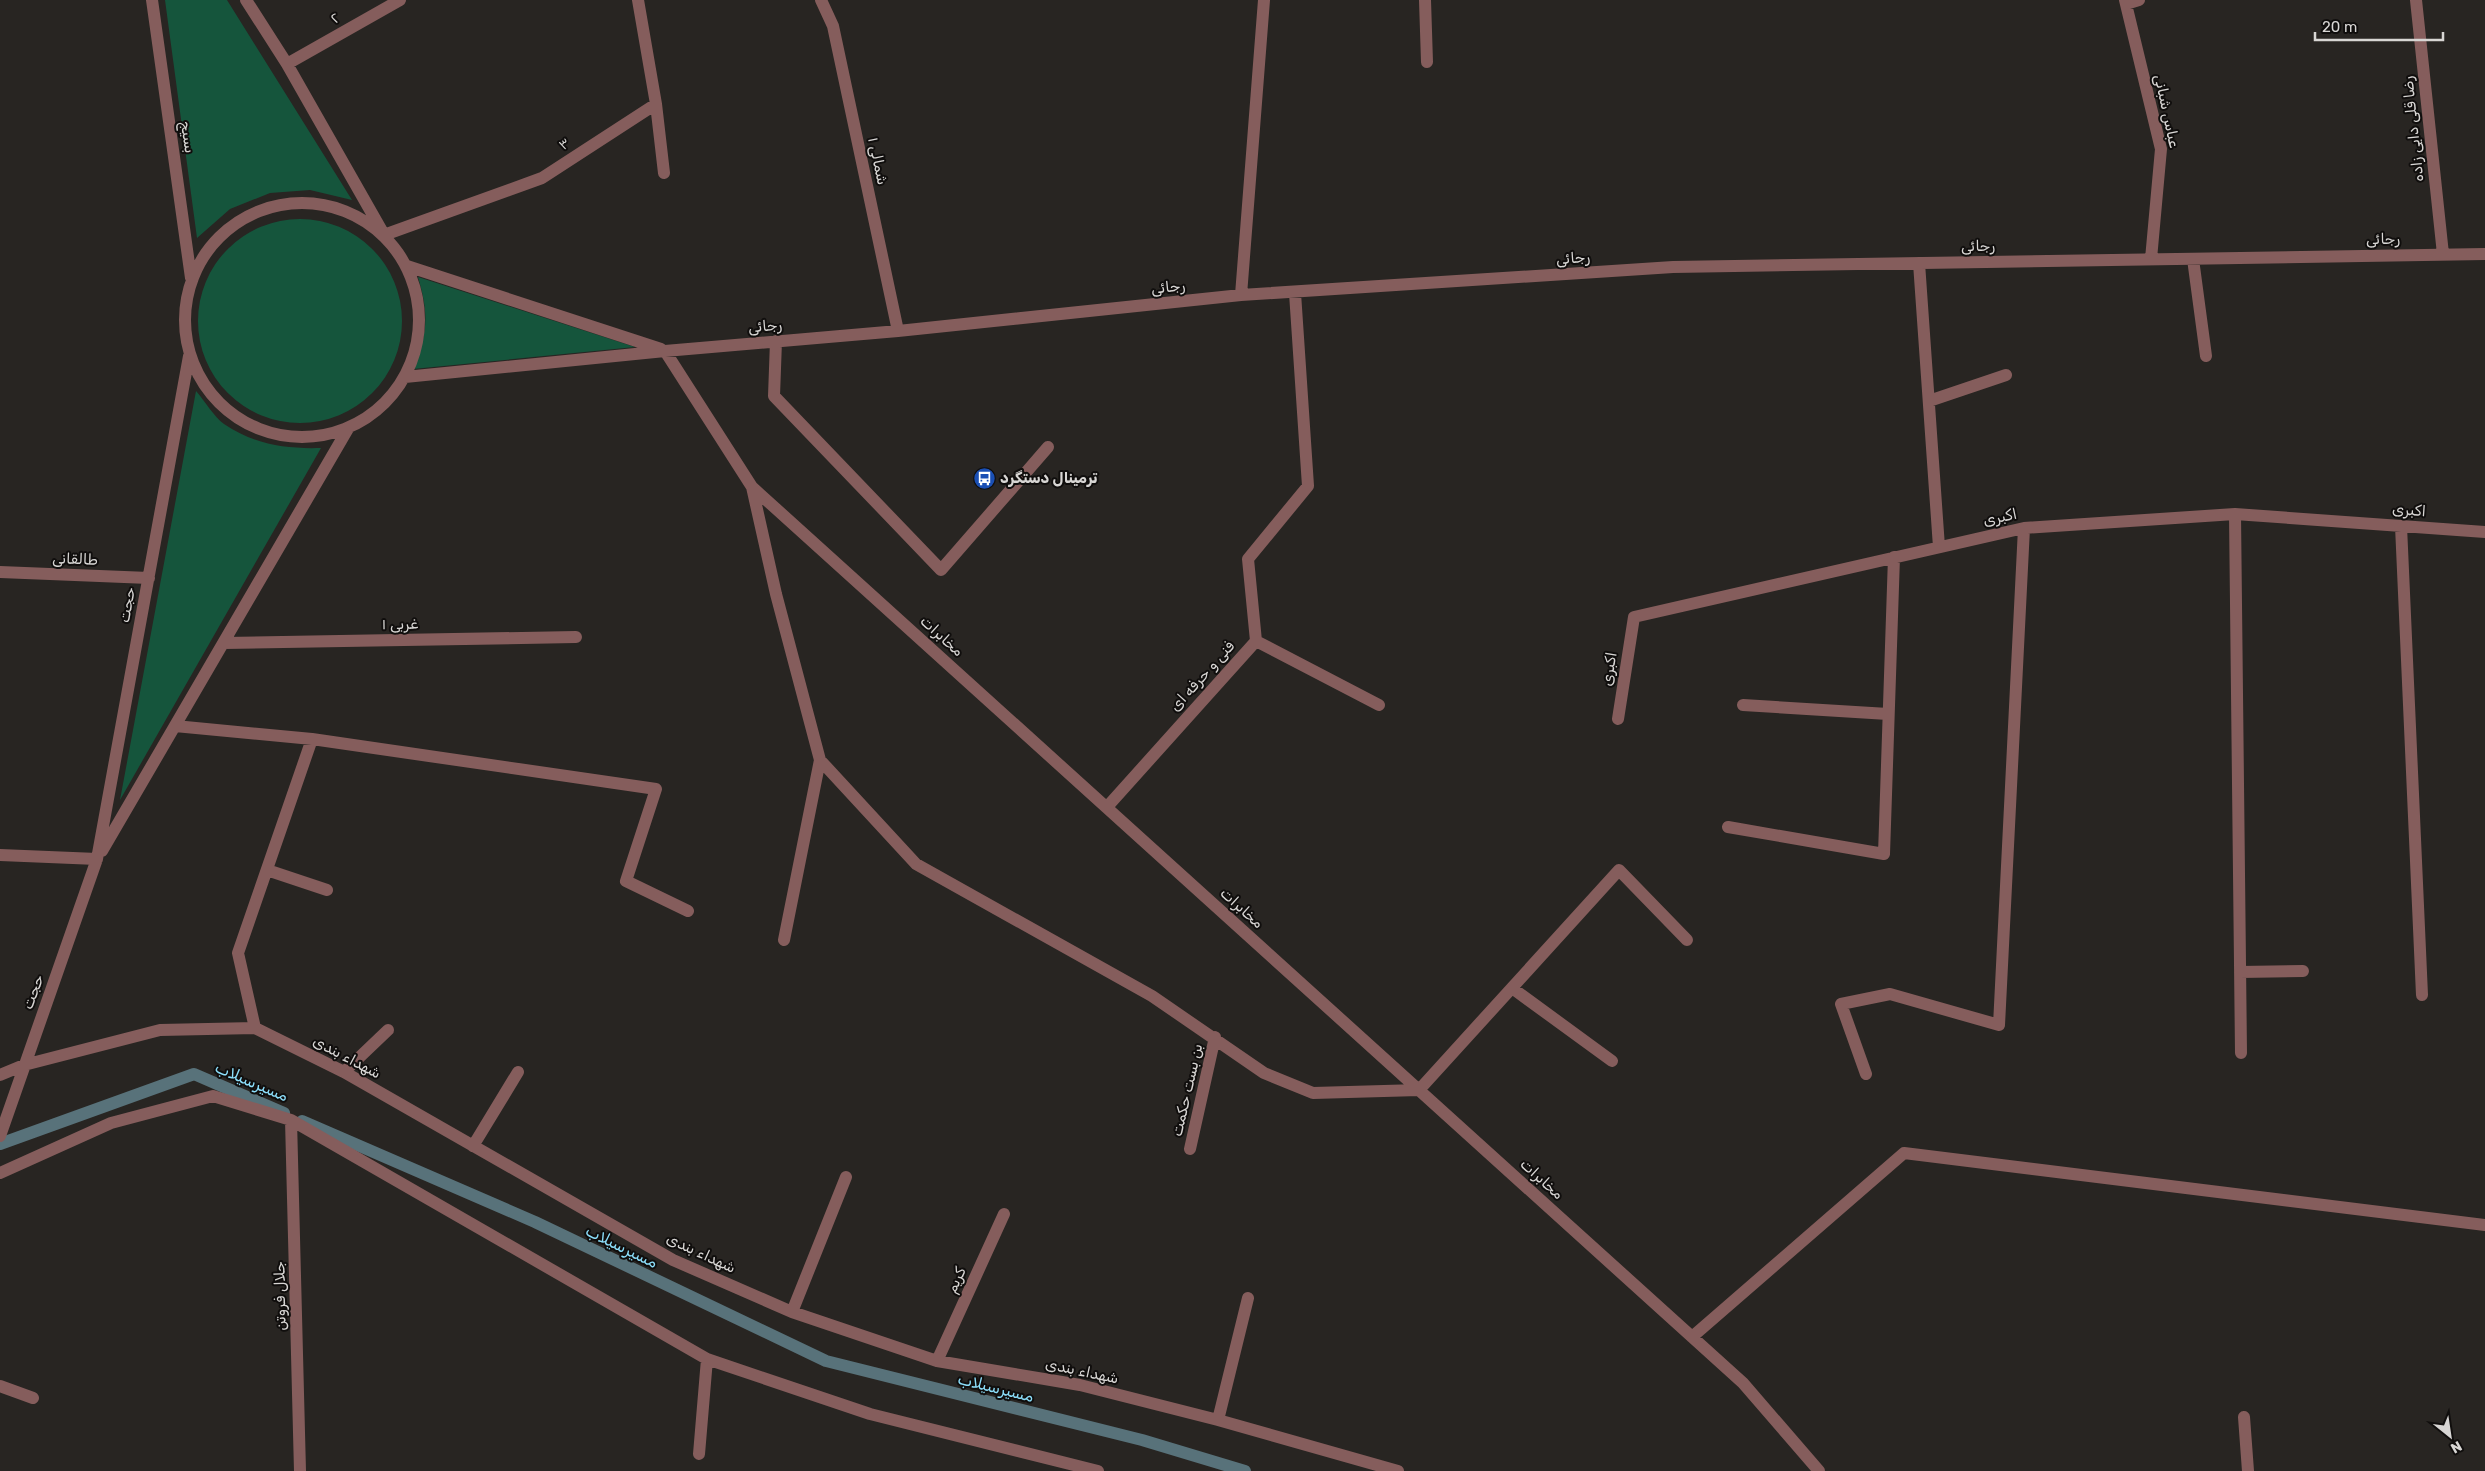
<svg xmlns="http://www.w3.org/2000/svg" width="2485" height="1471" font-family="Rubik,Cairo,sans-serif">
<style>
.green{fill:#15553c}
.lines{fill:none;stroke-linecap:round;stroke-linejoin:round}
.stream{stroke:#58727a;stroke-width:12}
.minor{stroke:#855d5c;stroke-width:12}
.labels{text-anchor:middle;stroke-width:4;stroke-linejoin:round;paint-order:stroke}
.street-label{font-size:15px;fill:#d8d6d4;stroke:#100e0d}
.poi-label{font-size:15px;font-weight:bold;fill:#d8d6d4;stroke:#100e0d;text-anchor:start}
.water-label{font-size:16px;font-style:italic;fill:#8cdefa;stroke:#100e0d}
</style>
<rect width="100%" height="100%" fill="#282522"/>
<path class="green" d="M165,0H227L352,200L310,190L270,193L230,209L197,238Z
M198 321a102 102 0 1 1 204 0a102 102 0 1 1-204 0Z
M418,277L635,347L413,369C428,333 429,314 418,277Z
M196,391C205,401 214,417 224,424C255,445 286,449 321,448L120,800Z"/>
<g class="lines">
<path class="stream" d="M302,1121L535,1222L826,1361L1142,1440L1245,1471
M0,1144L194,1074L284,1113"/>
<path class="minor" d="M152,0L191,278
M246,0L287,64L382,231
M821,0L833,26L898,331
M1425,0L1427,62
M2125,0L2161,149L2151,259
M2416,0L2443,254
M2126,4L2139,0
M287,64L400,0
M656,104L664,173
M185 320a117 117 0 1 1 234 0a117 117 0 1 1-234 0Z
M384,235L542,178L656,104L638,0
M2193,259L2206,356
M1919,263L1939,547
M407,266L661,349
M1241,295L1264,0
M776,341L774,396L941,570L1048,447
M665,351L752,487L1743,1383L1819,1471
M405,377L665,351L898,331L1241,295L1673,267L2485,254
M1929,401L2006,375
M752,487L776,594L820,760L916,864L1152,996L1264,1073L1313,1093L1419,1090L1619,870L1687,940
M2235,514L2241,1053
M2401,526L2422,995
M0,572L149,578
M1256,641L1379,705
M224,643L576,637
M1743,705L1888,714
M1618,719L1634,617L2024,528L2235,514L2485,532
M175,726L312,739L656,789L626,881L688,911
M1107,807L1256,641L1248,559L1308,486L1295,293
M1728,827L1884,854L1894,557
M102,851L349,427
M0,855L97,859
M267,870L327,890
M784,940L820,760
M2240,972L2303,971
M1512,988L1612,1061
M255,1028L238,953L312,739
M344,1072L388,1030
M1866,1074L1841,1004L1890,994L1999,1025L2024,528
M0,1075L24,1065L160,1030L255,1028L344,1072L673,1260L792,1312L937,1361L1080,1385L1218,1420L1398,1471
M291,1120L300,1471
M0,1136L97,859L189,356
M473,1146L518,1072
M1190,1149L1215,1037
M0,1173L111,1123L213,1096L291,1120L707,1359L870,1414L1098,1471
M792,1312L846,1177
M1692,1337L1904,1153L2485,1225
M937,1361L1004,1214
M0,1386L33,1398
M2244,1417L2248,1471
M1218,1420L1248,1298
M699,1454L707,1359"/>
</g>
<defs>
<symbol id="bus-disc" viewBox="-11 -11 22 22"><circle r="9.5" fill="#1a4fb4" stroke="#100e0d"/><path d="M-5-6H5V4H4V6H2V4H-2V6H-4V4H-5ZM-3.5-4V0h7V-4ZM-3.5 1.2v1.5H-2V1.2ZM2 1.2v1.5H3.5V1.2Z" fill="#fff"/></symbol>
</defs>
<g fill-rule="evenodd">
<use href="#bus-disc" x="972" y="466" width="25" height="25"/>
</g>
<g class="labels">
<g class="street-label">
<text transform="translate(335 18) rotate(-30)" y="5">۲</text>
<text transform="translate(2167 111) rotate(78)" y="5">عباس شبانی</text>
<text transform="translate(2413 129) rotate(-96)" y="5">رضا قلی دایی زاده</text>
<text transform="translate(188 137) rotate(82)" y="5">بسیج</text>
<text transform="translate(564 144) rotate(-33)" y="5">۳</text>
<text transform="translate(878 161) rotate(78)" y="5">۱ شمالی</text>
<text transform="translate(2383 239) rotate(-1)" y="5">رجائی</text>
<text transform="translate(1978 246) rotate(-1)" y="5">رجائی</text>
<text transform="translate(1573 258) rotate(-4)" y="5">رجائی</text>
<text transform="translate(1168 287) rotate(-6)" y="5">رجائی</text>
<text transform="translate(765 326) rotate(-5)" y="5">رجائی</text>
<text transform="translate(2409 510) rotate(4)" y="5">اکبری</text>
<text transform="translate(2000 517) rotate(-12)" y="5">اکبری</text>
<text transform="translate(75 559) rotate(2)" y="5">طالقانی</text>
<text transform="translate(127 605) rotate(-80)" y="5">حجت</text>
<text transform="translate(400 624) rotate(-1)" y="5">۱ غربی</text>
<text transform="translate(942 636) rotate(42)" y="5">مخابرات</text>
<text transform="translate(1609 669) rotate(-81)" y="5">اکبری</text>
<text transform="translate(1202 676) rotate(-48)" y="5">فنی و حرفه ای</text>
<text transform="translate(1242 908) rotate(42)" y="5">مخابرات</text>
<text transform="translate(33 992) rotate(-70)" y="5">حجت</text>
<text transform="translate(347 1057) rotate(28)" y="5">شهداء بندی</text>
<text transform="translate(1187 1090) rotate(-77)" y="5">بن بست حکمت</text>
<text transform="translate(1542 1179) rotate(42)" y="5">مخابرات</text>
<text transform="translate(701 1253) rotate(25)" y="5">شهداء بندی</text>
<text transform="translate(956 1280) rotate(-65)" y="5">کریم</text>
<text transform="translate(280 1296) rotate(-91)" y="5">جلال فروتن</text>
<text transform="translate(1082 1371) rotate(12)" y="5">شهداء بندی</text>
</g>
<g class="poi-label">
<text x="1000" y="483">ترمینال دستگرد</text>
</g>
<g class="water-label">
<text transform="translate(252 1081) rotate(23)" y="6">مسیرسیلاب</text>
<text transform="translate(622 1246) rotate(26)" y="6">مسیرسیلاب</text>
<text transform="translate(996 1387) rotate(14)" y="6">مسیرسیلاب</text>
</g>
</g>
<g transform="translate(2450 1436) rotate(150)" stroke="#100e0d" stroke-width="4" paint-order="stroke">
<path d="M0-4L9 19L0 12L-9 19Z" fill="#d8d6d4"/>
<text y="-8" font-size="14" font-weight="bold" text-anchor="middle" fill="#d8d6d4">N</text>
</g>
<path d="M2315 32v8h128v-8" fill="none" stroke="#d8d6d4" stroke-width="2.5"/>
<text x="2322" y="32" font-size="15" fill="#d8d6d4" stroke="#100e0d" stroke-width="4" paint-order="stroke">20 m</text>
</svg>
